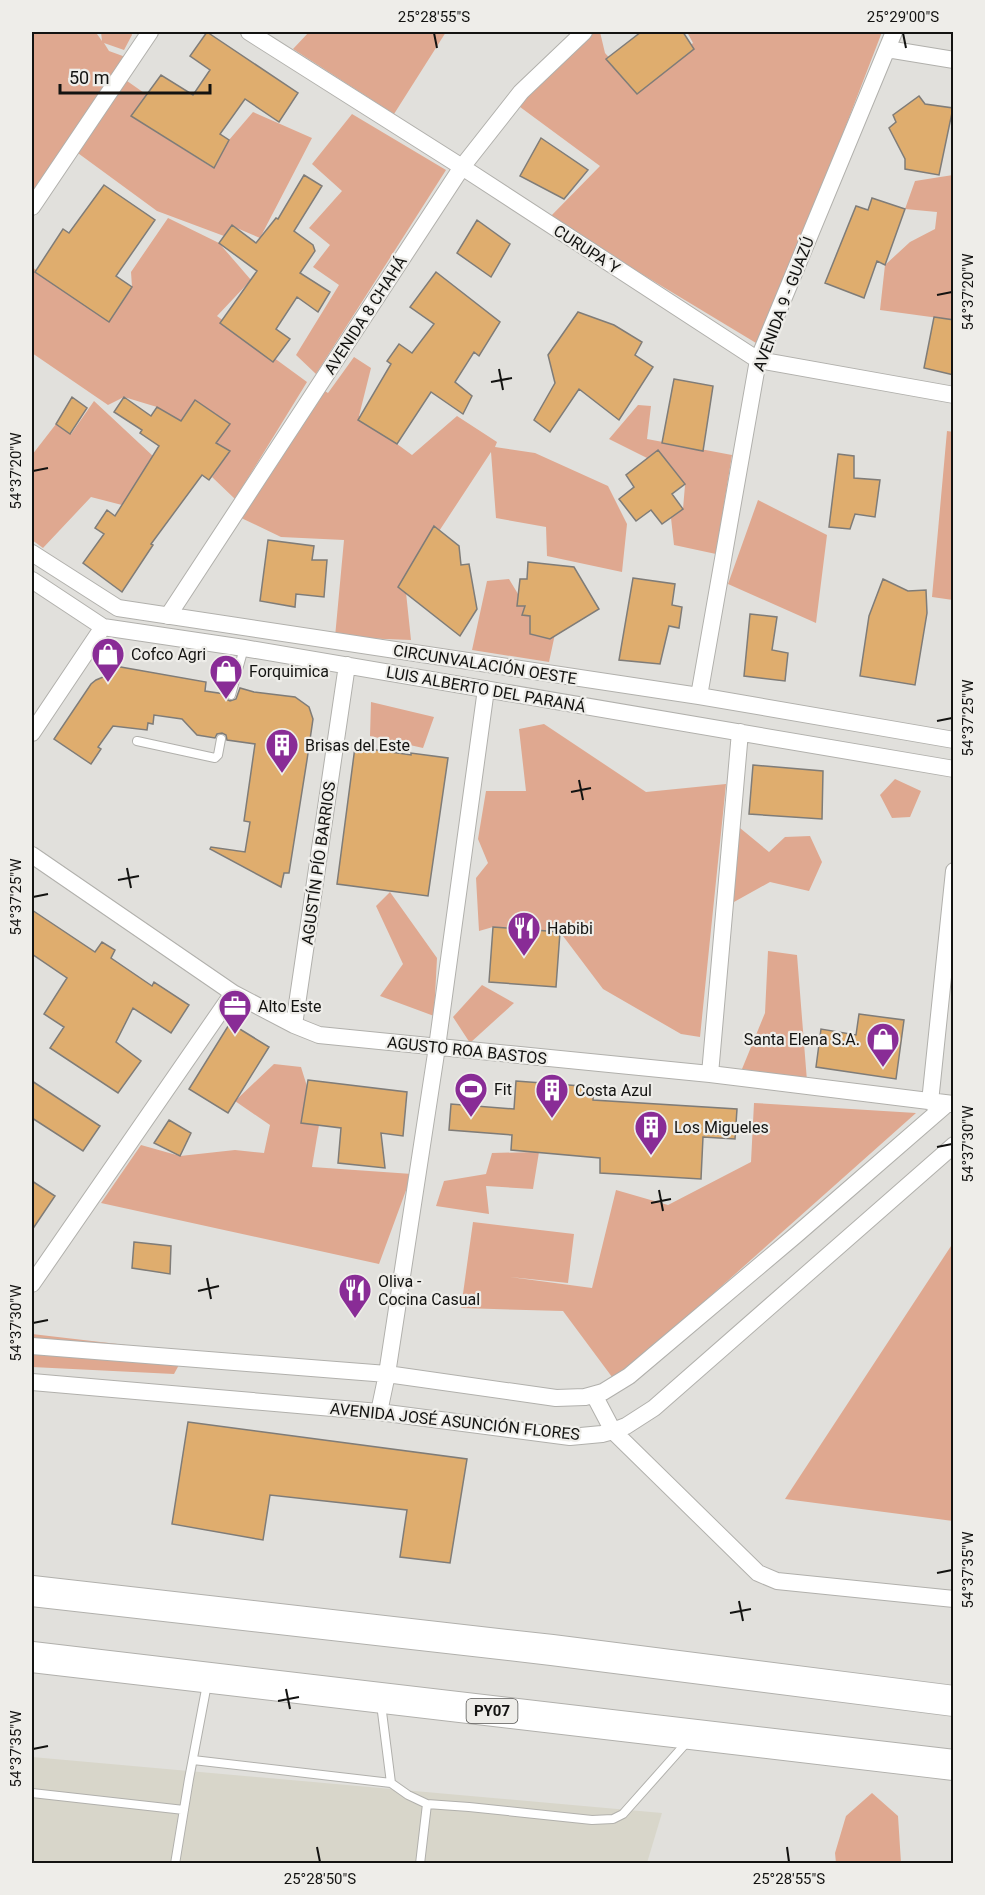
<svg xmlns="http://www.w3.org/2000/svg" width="985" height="1895" font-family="Roboto,sans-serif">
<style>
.built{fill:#d8d6ca}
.green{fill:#dfa890}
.building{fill:#dfad6e;stroke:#7f7c78;stroke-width:1.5}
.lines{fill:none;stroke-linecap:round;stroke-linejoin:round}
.lane-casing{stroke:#b1b0ac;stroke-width:10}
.street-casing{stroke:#b1b0ac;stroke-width:18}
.highway-casing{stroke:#b1b0ac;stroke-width:32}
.lane{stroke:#fff;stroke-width:8}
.street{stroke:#fff;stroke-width:16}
.highway{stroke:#fff;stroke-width:30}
.ticks{fill:none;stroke:#131311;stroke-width:2}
.labels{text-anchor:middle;stroke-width:4.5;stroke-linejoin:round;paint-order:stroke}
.shield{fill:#eeede9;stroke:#555452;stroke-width:1.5}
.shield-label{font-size:15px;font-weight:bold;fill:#131311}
.street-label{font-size:16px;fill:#131311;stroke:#eeede9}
.poi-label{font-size:16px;fill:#131311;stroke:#eeede9;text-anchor:start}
.neatline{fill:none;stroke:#131311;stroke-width:2}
.ticks-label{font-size:15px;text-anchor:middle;fill:#131311}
</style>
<rect width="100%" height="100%" fill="#e1e0dc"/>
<path class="built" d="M32,1757L662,1813L647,1863H32Z"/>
<path class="green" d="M32,32H87L97,34L102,41L101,32H131L132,35L124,50L104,43L109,51L131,59L32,195Z
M309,32H446L394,114L293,49Z
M593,32H600L605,53L636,88L693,43L687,32H882L761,346L549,218L600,166L516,104Z
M120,76L147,95L131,116L213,168L229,140L253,112L312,138L260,238L232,226L224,236L157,211L71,148Z
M352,114L446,170L316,374L296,355L339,285L313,267L330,245L309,228L342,191L312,164Z
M953,175V320L880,310L885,265L910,242L935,229L937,212L905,209L915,181Z
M168,218L219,243L251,280L217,316L307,382L235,499L212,477L229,452L216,443L229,423L195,400L181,421L157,407L124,397L108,405L32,353V267L109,322L132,287L131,272Z
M354,357L371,368L359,416L412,455L457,416L497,442L495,447L535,453L608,486L627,524L622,572L547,556L546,527L496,518L491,452L405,583L411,640L335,637L344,540L281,537L237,516L320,388L328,393Z
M94,401L154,457L147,465L122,505L91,497L43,548L32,540V455L56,424L71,434Z
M638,405L651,406L647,439L732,455L716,554L674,545L671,518L683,509L685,485L669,464L657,473L647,458L609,439Z
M947,431L954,432L953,600L932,597Z
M758,500L827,535L816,623L728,584Z
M509,579L518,594H525L531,622L555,634L549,662L472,650L487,581Z
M371,702L434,717L423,748L370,736Z
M544,724L646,792L726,784L700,1037L681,1034L603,989L560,932L493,927L479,931L476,878L488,863L478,839L486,791H526L519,729Z
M895,779L921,791L910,817L892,818L880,795Z
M740,828L769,852L785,837L810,836L822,862L809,891L770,882L725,907Z
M390,892L437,958L434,1016L380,996L403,964L376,906Z
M768,951L797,955L807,1081L742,1069L765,1013Z
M482,985L514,1003L470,1043L453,1017Z
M274,1064L301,1067L319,1125L312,1167L412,1174L379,1264L101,1203L141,1145L180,1156L235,1150L264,1153L270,1125L235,1101Z
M754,1103L916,1113L615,1381L563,1311L461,1308L473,1222L574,1234L568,1283L510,1277L592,1288L616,1190L668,1205L751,1162Z
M539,1152L533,1189L486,1186L489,1214L436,1206L444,1181L486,1174L492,1153Z
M953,1243V1521L785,1499Z
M32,1334L186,1352L174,1374L32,1367Z
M872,1793L898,1816L901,1863H836L835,1853L846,1816Z"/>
<path class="building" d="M207,32L298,93L279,122L245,99L220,134L229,140L214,168L131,116L161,75L193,95L210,70L190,56Z
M641,32H683L694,49L637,94L606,59Z
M919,96L925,104L953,108L939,175L905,169V159L889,128L896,122L893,115Z
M541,138L588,170L564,199L520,176Z
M304,175L322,186L294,231L313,245L315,251L300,273L330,292L318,312L297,297L276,329L290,339L273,362L220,323L257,271L219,243L232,225L256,243L276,218L278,219Z
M104,185L155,220L116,276L132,287L109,322L35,272L63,229L69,233Z
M872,198L905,209L885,265L877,261L864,298L825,283L856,206L868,210Z
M477,220L510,244L491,277L457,253Z
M436,272L500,322L479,356L474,352L455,382L472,396L463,414L431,392L397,444L358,420L391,364L387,361L399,344L412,353L434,324L410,307Z
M578,312L614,325L642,342L635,355L653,367L619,420L579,389L550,432L534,420L555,383L548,355Z
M934,317L954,320V375L924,368Z
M674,379L713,386L703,451L662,443Z
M72,397L87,408L70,434L56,424Z
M124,397L151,416L157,407L181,421L195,400L230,424L216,443L230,451L209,480L202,475L151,544L153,545L122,592L83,563L104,534L95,528L107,510L115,516L159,446L140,433L142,430L114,412Z
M658,450L685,484L672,494L683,509L662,524L651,510L636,521L619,499L634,487L626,475Z
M838,454L854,456V478L880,480L875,517L855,514L850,529L829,527Z
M434,526L459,546L461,565L469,564L477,609L460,636L398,587Z
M268,540L314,546L312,560H327L324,597L296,594L295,607L260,601Z
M528,562L574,567L599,609L550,639L530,634V616L522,615L525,606H517L520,579H527Z
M633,578L675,584L672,605L682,607L679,628L669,626L660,664L619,660Z
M883,579L908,591L926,590L927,613L915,685L860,676L869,616Z
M750,614L777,617L772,650L788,653L785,681L744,676Z
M115,666L206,682L205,691L225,694L226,699L230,701L236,699L240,688L254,692L295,697L309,707L313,719L307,760L289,873H284L281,887L210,849L211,847L245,852L250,822L244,821L255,744L227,740L226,735L222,733L217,734L215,738L197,735L182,719L154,715L153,724L148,723L147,730L113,726L98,747L101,749L91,764L54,739L91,684L96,680L113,673Z
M355,747L411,755V753L448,758L428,896L337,884Z
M753,765L823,771L822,819L749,814Z
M32,910L95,952L102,942L115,950L111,958L152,986L154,982L189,1005L171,1033L133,1008L116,1042L141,1061L118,1093L50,1048L64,1027L44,1014L67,978L32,954Z
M493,927L560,932L556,987L489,982Z
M859,1014L904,1020L896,1079L816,1067L821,1029L856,1035Z
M230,1023L269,1047L228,1113L189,1089Z
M308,1080L407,1092L403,1136L381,1133L385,1168L338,1163L341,1128L301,1123Z
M32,1081L100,1126L83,1151L32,1118Z
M516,1081L594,1087L593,1100L737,1109L735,1139L703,1137L701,1179L600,1173V1158L511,1150L512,1135L449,1130L451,1104L514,1109Z
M169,1120L191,1133L180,1156L154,1143Z
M32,1181L55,1196L32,1230Z
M134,1242L171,1246L170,1274L132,1268Z
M188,1422L467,1459L450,1563L400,1557L407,1510L270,1495L263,1540L172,1524Z"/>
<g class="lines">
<defs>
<path id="lane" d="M231,695L244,648
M137,741L215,758L218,755L221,739
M381,1704L391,1783L408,1795L427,1804L469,1807L592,1820L613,1819L623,1814L687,1742
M193,1760L391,1783
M32,1793L184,1810
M175,1864L189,1779L207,1684
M420,1864L427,1804"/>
<path id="street" d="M249,32L462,167L758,360L954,395
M887,49L954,60
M32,207L150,32
M32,553L118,608L699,696L954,740
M32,580L103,627L244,648L954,769
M168,616L462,167L521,92L584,32
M699,696L758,360L894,32
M32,733L103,627
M32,855L233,993L294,1025L319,1035L710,1074L953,1104
M294,1025L347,665
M710,1074L740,732
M930,1102L954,871
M32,1284L233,993
M32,1346L387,1374L556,1398L585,1397L603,1392L629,1376L796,1235L947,1104
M32,1382L379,1412L570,1437L602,1434L613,1431L626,1426L654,1408L954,1145
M594,1395L613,1431L758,1573L777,1581L954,1599
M379,1412L387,1374L437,1047L486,689"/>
<path id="highway" d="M32,1591L552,1650L954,1701
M32,1657L954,1765"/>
</defs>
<use href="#lane" class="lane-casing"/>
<use href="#street" class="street-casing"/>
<use href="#highway" class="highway-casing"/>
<use href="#lane" class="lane"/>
<use href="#street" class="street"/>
<use href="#highway" class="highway"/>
</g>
<path class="ticks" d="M434,33L437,48M903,33L906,48M937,295L952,292M499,369L503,390M491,382L512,378M33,471L48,468M937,721L952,718M579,780L583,800M571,792L591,788M127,868L131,888M118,880L139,876M33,897L48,894M937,1147L952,1144M659,1190L663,1211M651,1203L671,1199M207,1278L211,1299M198,1291L219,1286M33,1323L48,1320M937,1573L952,1570M739,1601L743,1621M730,1613L751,1609M286,1689L290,1709M278,1701L299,1697M33,1749L48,1746M317,1847L320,1862M787,1847L789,1862"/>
<defs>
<symbol id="shop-pin" viewBox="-11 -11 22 30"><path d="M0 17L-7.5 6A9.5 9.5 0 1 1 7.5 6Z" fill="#892c96" stroke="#eeede9"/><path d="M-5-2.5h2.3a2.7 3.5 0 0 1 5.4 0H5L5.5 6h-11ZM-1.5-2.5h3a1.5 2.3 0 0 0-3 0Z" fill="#fff"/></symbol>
<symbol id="building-pin" viewBox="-11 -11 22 30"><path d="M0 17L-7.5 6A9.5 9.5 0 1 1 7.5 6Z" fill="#892c96" stroke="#eeede9"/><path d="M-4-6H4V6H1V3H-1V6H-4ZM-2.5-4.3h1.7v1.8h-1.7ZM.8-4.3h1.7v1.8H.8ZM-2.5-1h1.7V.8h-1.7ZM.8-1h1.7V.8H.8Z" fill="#fff"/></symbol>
<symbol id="restaurant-pin" viewBox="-11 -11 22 30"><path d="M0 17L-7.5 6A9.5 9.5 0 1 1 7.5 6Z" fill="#892c96" stroke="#eeede9"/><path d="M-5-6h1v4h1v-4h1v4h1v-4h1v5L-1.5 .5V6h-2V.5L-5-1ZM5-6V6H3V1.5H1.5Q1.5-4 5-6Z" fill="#fff"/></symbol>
<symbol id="office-pin" viewBox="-11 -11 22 30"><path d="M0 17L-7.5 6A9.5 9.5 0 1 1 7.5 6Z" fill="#892c96" stroke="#eeede9"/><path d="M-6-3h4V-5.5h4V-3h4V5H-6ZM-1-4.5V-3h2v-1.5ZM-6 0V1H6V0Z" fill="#fff"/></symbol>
<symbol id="stadium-pin" viewBox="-11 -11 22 30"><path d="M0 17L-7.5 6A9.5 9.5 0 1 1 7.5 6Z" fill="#892c96" stroke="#eeede9"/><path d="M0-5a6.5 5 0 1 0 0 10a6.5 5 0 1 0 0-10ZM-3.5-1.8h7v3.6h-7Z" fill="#fff"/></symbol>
</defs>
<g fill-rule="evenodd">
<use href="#shop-pin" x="89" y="635" width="38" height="52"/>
<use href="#shop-pin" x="207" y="652" width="38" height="52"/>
<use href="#building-pin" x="263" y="726" width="38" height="52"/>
<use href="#restaurant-pin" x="505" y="909" width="38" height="52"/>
<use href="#office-pin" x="216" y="987" width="38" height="52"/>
<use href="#shop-pin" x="864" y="1020" width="38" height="52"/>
<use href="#stadium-pin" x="452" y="1070" width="38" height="52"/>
<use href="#building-pin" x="533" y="1071" width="38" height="52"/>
<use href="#building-pin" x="632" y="1108" width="38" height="52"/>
<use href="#restaurant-pin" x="336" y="1271" width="38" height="52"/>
</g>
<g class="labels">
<rect class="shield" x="466.5" y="1699" width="51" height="24" rx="4.5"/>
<g class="shield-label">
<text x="492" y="1716">PY07</text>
</g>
<g class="street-label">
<text transform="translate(587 249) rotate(33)" y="6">CURUPA´Y</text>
<text transform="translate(783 304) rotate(-69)" y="6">AVENIDA 9 - GUAZÚ</text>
<text transform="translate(365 315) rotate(-57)" y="6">AVENIDA 8 CHAHÁ</text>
<text transform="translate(485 664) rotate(9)" y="6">CIRCUNVALACIÓN OESTE</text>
<text transform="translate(486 689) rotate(10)" y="6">LUIS ALBERTO DEL PARANÁ</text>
<text transform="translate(318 863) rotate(-82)" y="6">AGUSTÍN PÍO BARRIOS</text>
<text transform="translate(467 1050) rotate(6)" y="6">AGUSTO ROA BASTOS</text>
<text transform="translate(455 1421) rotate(6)" y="6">AVENIDA JOSÉ ASUNCIÓN FLORES</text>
</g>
<g class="poi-label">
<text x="131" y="660">Cofco Agri</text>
<text x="249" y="677">Forquimica</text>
<text x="305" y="751">Brisas del Este</text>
<text x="547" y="934">Habibi</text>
<text x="258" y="1012">Alto Este</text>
<text x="860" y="1045" text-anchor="end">Santa Elena S.A.</text>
<text x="494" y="1095">Fit</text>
<text x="575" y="1096">Costa Azul</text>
<text x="674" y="1133">Los Migueles</text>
<text x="378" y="1287">Oliva -<tspan x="378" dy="18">Cocina Casual</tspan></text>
</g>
</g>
<rect width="985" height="1895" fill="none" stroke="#eeede9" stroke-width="66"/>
<path d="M60 84v9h150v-9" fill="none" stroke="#131311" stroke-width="3"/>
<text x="69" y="84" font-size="18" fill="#131311" stroke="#eeede9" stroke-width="4.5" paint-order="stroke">50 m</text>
<rect x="33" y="33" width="919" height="1829" class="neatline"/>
<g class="ticks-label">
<text x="434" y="22">25°28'55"S</text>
<text x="903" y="22">25°29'00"S</text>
<text transform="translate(968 292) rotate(-90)" y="5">54°37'20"W</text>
<text transform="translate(16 471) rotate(-90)" y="5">54°37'20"W</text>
<text transform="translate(968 718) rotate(-90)" y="5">54°37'25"W</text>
<text transform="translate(16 897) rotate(-90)" y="5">54°37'25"W</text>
<text transform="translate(968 1144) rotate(-90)" y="5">54°37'30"W</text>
<text transform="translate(16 1323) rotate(-90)" y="5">54°37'30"W</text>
<text transform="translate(968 1570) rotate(-90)" y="5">54°37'35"W</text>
<text transform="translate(16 1749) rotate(-90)" y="5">54°37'35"W</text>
<text x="320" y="1884">25°28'50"S</text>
<text x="789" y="1884">25°28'55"S</text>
</g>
</svg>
